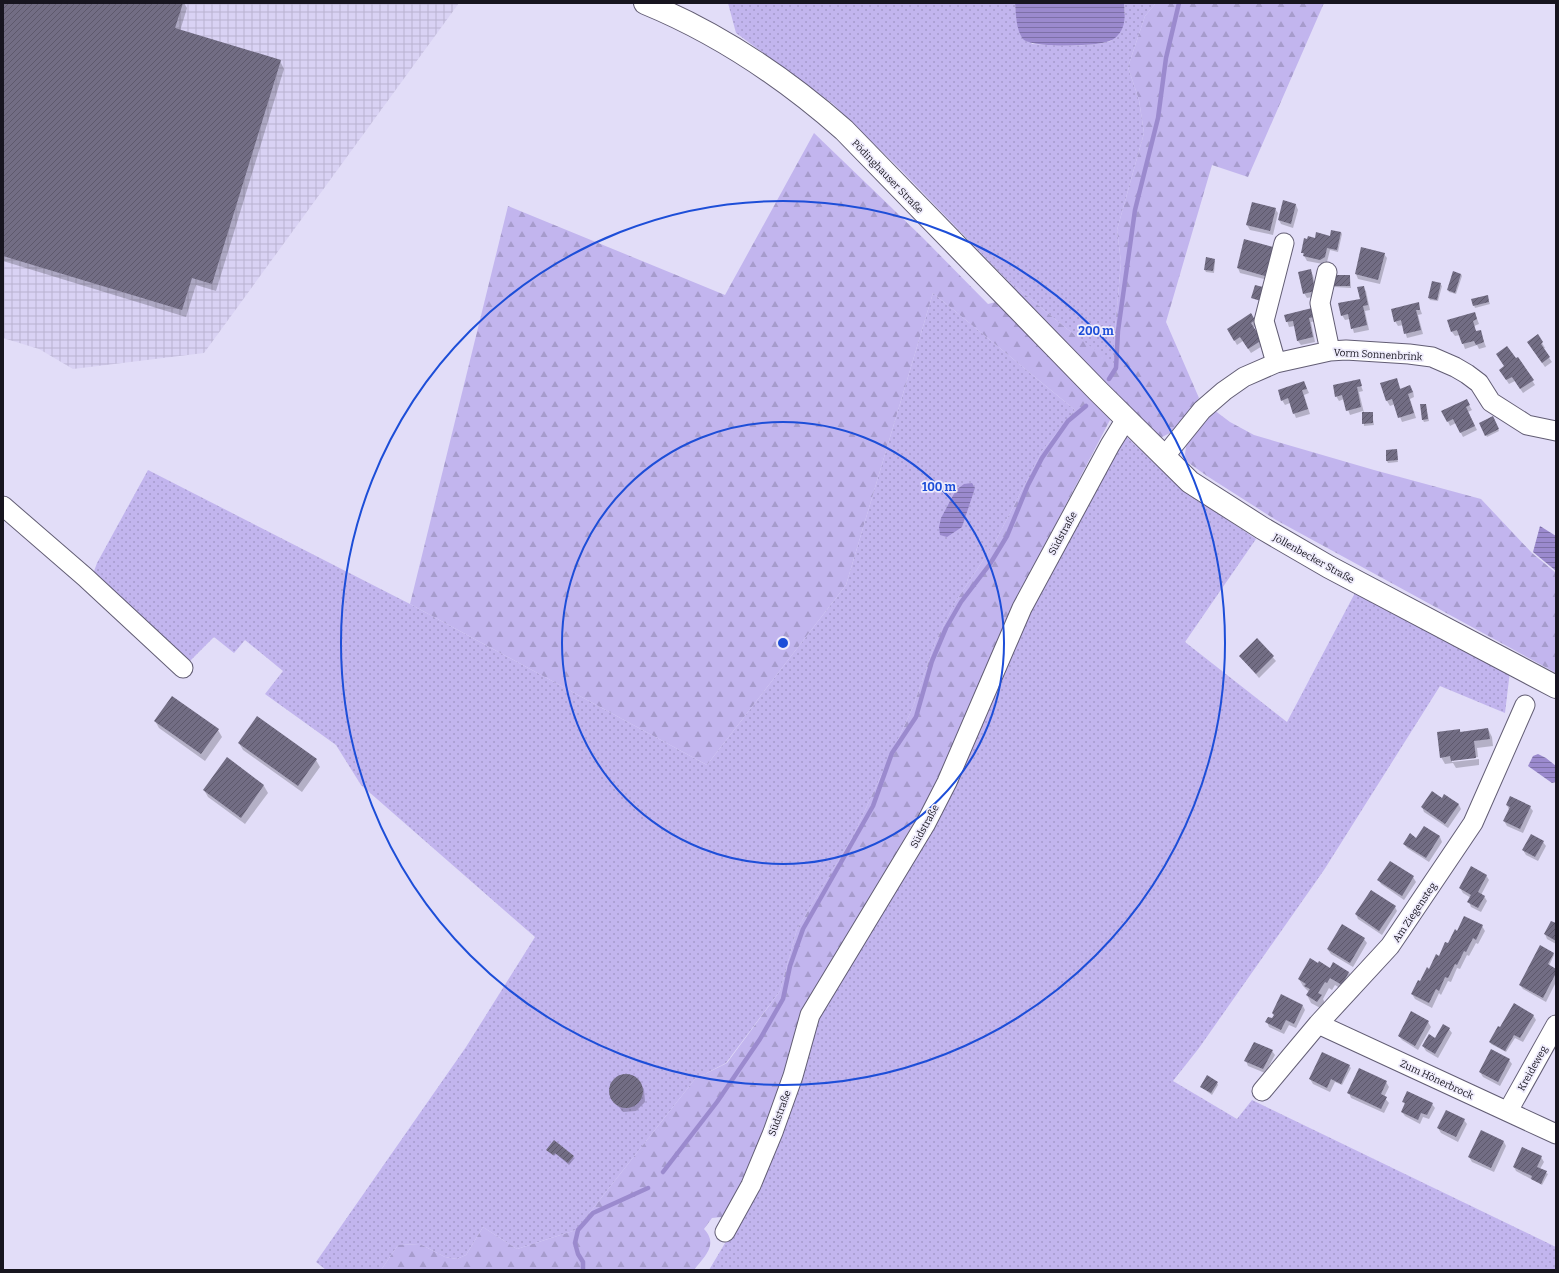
<svg xmlns="http://www.w3.org/2000/svg" width="1559" height="1273" font-family="Bitter,serif">
<style>
.industrial{fill:url(#industrial-grid)}
.grass{fill:url(#grass-dots)}
.forest{fill:url(#forest-firs)}
.water{fill:url(#water-rules)}
.shadow{fill:#0003}
.lines{fill:none;stroke-linecap:round;stroke-linejoin:round}
.stream{stroke:#9b8ace;stroke-width:4.5}
.building{fill:url(#building-hatch)}
.minor-casing{stroke:#625d74;stroke-width:21}
.major-casing{stroke:#625d74;stroke-width:24}
.minor{stroke:#fff;stroke-width:19}
.major{stroke:#fff;stroke-width:22}
.ring{fill:none;stroke:#1d4ed8;stroke-width:2}
.labels{text-anchor:middle;stroke-width:3.5;stroke-linejoin:round;paint-order:stroke}
.street-label{font-size:10px;fill:#17151f;stroke:#efecfc}
.centre{fill:#1d4ed8;stroke:#efecfc;stroke-width:2}
.ring-label{font-size:12px;text-anchor:middle;font-weight:bold;fill:#1d4ed8;stroke:#efecfc;stroke-width:3.5;stroke-linejoin:round;paint-order:stroke}
</style>
<defs>
<pattern id="industrial-grid" width="8" height="8" patternUnits="userSpaceOnUse"><rect width="8" height="8" fill="#d9d2f4"/><path d="M0 4h8M4 0v8" fill="none" stroke="#bab3d1"/></pattern>
<pattern id="grass-dots" width="8" height="8" patternUnits="userSpaceOnUse"><rect width="8" height="8" fill="#c2b5ee"/><path d="M2 2h.1M6 6h.1" fill="none" stroke="#a69bcc" stroke-width="1.8" stroke-linecap="round"/></pattern>
<pattern id="forest-firs" width="22" height="20" patternUnits="userSpaceOnUse"><rect width="22" height="20" fill="#c2b5ee"/><path d="M5 1l3.5 6h-7zM16 11l3.5 6h-7z" fill="#a69bcc"/></pattern>
<pattern id="water-rules" width="6" height="5" patternUnits="userSpaceOnUse"><rect width="6" height="5" fill="#9b8ace"/><path d="M0 2.5h6" fill="none" stroke="#7d70a7"/></pattern>
<pattern id="building-hatch" width="6" height="6" patternUnits="userSpaceOnUse"><rect width="6" height="6" fill="#726d84"/><path d="M-1 1l2-2M0 6l6-6M5 7l2-2" fill="none" stroke="#5d586b"/></pattern>
</defs>
<rect width="100%" height="100%" fill="#e2ddf8"/>
<path class="industrial" d="M3,3H459L204,353L73,369L39,349L3,338Z"/>
<path class="grass" d="M728,3H1015L1017,21L1032,44C1058,45 1085,48 1111,41L1125,13L1124,3H1156L1145,16L1128,67L1139,100L1144,133L1117,230L1121,262L1114,341V365L1066,328L1005,278L900,169L833,104L736,33Z
M933,293L1075,410L1042,451L994,544L954,604L935,643L913,707L853,836L797,929L780,991L726,1063L695,1079L576,1230L517,1249L483,1227L466,1255L457,1259L445,1257L420,1244L398,1245L381,1270H326L316,1262L466,1047L535,937L361,785L336,745L265,694L283,671L245,640L234,653L214,637L188,663L93,574L97,563L148,470L410,604L707,765L846,585Z
M1127,437L1180,488L1256,539L1185,642L1287,722L1356,591L1510,671L1505,713L1440,686L1324,870L1199,1048L1173,1081L1237,1119L1252,1100L1556,1247V1270H709L752,1198L817,1022L1025,608L1119,440Z"/>
<path class="forest" d="M1156,3H1324L1248,177L1212,165L1166,322L1199,398L1174,431L1162,437L1156,436L1101,385L1005,278L1066,328L1114,364V341L1121,262L1117,230L1144,133L1139,100L1128,67L1145,16Z
M814,133L922,237L988,304L996,302L1037,345L1108,412L1110,420L1014,604L942,781L807,1011L768,1129L729,1211L722,1217L712,1218L704,1229C719,1245 704,1257 694,1270H381L398,1245L420,1244L445,1257L457,1259L466,1255L483,1227L517,1249L576,1230L695,1079L727,1063L780,991L797,929L853,836L913,707L935,643L954,604L994,544L1042,451L1075,410L933,293L846,585L707,765L410,604L508,206L725,295Z
M1214,410L1230,422L1254,435L1374,470L1481,499L1532,553L1556,573V673L1276,520L1207,476L1186,461L1185,454L1186,447L1189,440Z"/>
<path class="water" d="M1015,3H1124C1125,13 1126,27 1118,35C1114,40 1108,42 1102,43C1088,46 1032,48 1023,39C1016,30 1016,14 1015,3Z
M972,483L975,488L962,527L947,537L940,535L939,527L941,518L956,490L964,484Z
M1540,526L1556,536V571L1533,552Z
M1538,754L1546,758L1556,766V782L1552,783L1528,766L1533,756Z"/>
<path class="shadow" d="M3,3H184L187,8L180,31L280,61L284,69L216,291L196,285L186,317L3,261Z
M1296,205L1298,210L1293,228L1281,224L1279,220Z
M1275,209L1278,213L1273,235L1250,230L1247,225Z
M1341,232L1342,234L1338,252L1330,250L1327,262L1323,264L1307,261L1302,252L1308,240L1330,237Z
M1245,241L1272,248L1275,252L1268,280L1240,273L1238,268Z
M1362,248L1384,254L1387,258L1380,284L1358,279L1356,274Z
M1214,260L1215,262L1214,273L1206,272L1205,270Z
M1310,270L1313,275L1317,296L1307,298L1304,293Z
M1461,274L1462,276L1456,294L1449,292L1448,290Z
M1350,276L1351,288L1334,287L1333,285Z
M1440,284L1442,286L1438,301L1430,300L1429,298Z
M1363,287L1366,291L1370,310L1365,311L1369,330L1354,333L1350,319L1345,320L1342,315L1361,299Z
M1488,298L1490,304L1475,308L1472,300Z
M1418,303L1422,314L1418,315L1423,334L1407,338L1403,325L1398,326L1395,321Z
M1475,313L1479,324L1474,326L1476,332L1480,331L1486,347L1479,349L1477,345L1465,349L1460,335L1455,336L1452,332Z
M1315,314L1316,321L1311,322L1315,342L1301,345L1298,341L1295,326L1289,327L1285,315Z
M1251,315L1257,325L1253,328L1264,345L1251,353L1243,341L1237,345L1228,329Z
M1538,336L1545,348L1543,349L1552,362L1545,367L1531,347Z
M1518,358L1535,385L1523,393L1515,381L1509,384L1503,375Z
M1397,379L1401,390L1413,391L1414,397L1410,399L1416,418L1402,422L1395,404L1390,406L1387,401L1381,384Z
M1359,380L1363,391L1359,392L1364,413H1372L1374,425L1364,426L1363,411L1350,415L1344,399L1339,401L1336,396Z
M1304,382L1309,393L1304,395L1310,414L1296,418L1290,403L1285,405L1282,400Z
M1466,400L1472,410L1468,412L1477,430L1463,437L1456,423L1450,426L1443,411Z
M1426,405L1429,421L1424,422L1423,420Z
M1492,417L1499,431L1487,437L1480,423Z
M1396,450L1398,462L1388,463L1387,461Z
M1257,640L1276,661L1259,678L1240,656Z
M155,721L218,730L222,737L205,761L159,728Z
M1488,729L1492,737L1493,746L1477,748L1478,757L1452,760V762L1479,759V765L1456,768L1453,763L1445,764L1441,757L1460,730L1461,733Z
M239,743L316,760L320,767L302,792L243,750Z
M227,759L264,786L268,793L245,824L208,797L204,790Z
M1445,795L1459,805L1461,809L1448,828L1424,812L1422,807L1442,799Z
M1507,805L1530,807L1533,811L1523,833L1507,826L1504,821L1509,810Z
M1424,827L1440,837L1442,842L1429,862L1407,848L1404,844L1417,839Z
M1543,842L1546,846L1538,861L1526,855L1523,850Z
M1486,875L1489,880L1481,895L1484,896L1487,901L1481,912L1471,907L1469,902L1471,898L1463,893L1460,888Z
M1413,877L1416,882L1404,900L1381,884L1379,880Z
M1395,907L1397,911L1382,935L1358,919L1356,914Z
M1556,924V944L1547,939L1545,934Z
M1482,926L1485,931L1478,944L1476,943L1469,956L1467,955L1460,969L1457,968L1451,982L1448,981L1441,995L1439,993L1432,1008L1415,999L1412,994L1458,932Z
M1364,939L1367,943L1353,967L1331,954L1328,950Z
M1553,953L1554,955L1549,966L1556,970V982L1546,1002L1523,989L1520,985Z
M1330,969L1349,972L1353,980L1346,992L1335,985L1332,990L1329,988L1323,999L1325,1003L1322,1009L1311,1003L1307,995L1309,992L1303,986L1299,979Z
M1303,1006L1305,1010L1296,1028L1289,1025L1284,1034L1269,1027L1267,1022Z
M1533,1015L1536,1020L1523,1042L1515,1038L1506,1052L1491,1044L1490,1042L1501,1028Z
M1428,1022L1431,1027L1418,1050L1402,1040L1399,1036Z
M1449,1029L1452,1033L1438,1058L1426,1051L1423,1046Z
M1272,1051L1275,1055L1265,1073L1248,1066L1246,1061Z
M1509,1060L1512,1064L1500,1086L1483,1077L1480,1072Z
M1349,1066L1351,1068L1342,1085L1335,1082L1330,1092L1313,1084L1310,1079Z
M619,1075H632L644,1089L645,1102L636,1111L623,1112L611,1097L610,1084Z
M1386,1082L1389,1087L1384,1097L1389,1103L1384,1113L1351,1098L1349,1093Z
M1217,1083L1218,1085L1212,1095L1201,1087Z
M1404,1102L1432,1104L1435,1108L1429,1119L1423,1117L1420,1124L1405,1116L1402,1112L1405,1105Z
M1464,1120L1467,1124L1458,1142L1441,1133L1438,1128Z
M1504,1142L1506,1146L1494,1172L1472,1162L1469,1157Z
M547,1150L573,1157L574,1159L569,1165L556,1154L554,1156Z
M1541,1157L1544,1162L1540,1169L1548,1174L1542,1185L1516,1171L1514,1167Z"/>
<g class="lines">
<path class="stream" d="M1109,379L1116,368L1118,331L1135,210L1158,118L1166,58L1179,3
M663,1172L717,1102L760,1039L783,999L790,966L803,929L873,806L892,753L916,717L932,661L946,628L961,602L990,564L1007,536L1028,485L1042,458L1068,421L1086,406
M583,1270V1262L578,1254L575,1243L578,1230L593,1213L648,1188"/>
</g>
<path class="building" d="M3,3H183L175,28L281,60L212,284L192,278L182,310L3,256Z
M1283,200L1296,204L1291,224L1278,220Z
M1252,202L1276,208L1270,231L1246,225Z
M1331,230L1341,232L1337,250L1327,248L1325,257L1320,260L1303,256L1304,253H1301L1304,238L1307,239L1308,236L1315,238L1316,232L1330,236Z
M1244,239L1273,247L1265,276L1237,268Z
M1361,247L1385,253L1378,280L1355,274Z
M1206,257L1215,259L1213,271L1204,270Z
M1311,269L1315,291L1303,294L1298,272Z
M1453,271L1461,274L1455,293L1447,290Z
M1332,275H1350V286H1332Z
M1432,281L1441,283L1437,300L1428,298Z
M1255,285L1267,288L1264,302L1251,298Z
M1364,286L1368,305L1363,306L1367,325L1351,329L1348,314L1341,316L1338,303L1360,299L1357,287Z
M1488,295L1489,302L1473,306L1471,299Z
M1419,302L1420,310H1416L1421,330L1404,334L1401,320L1394,322L1391,309Z
M1312,308L1314,317L1309,318L1313,337L1297,341L1293,321L1286,322L1284,315Z
M1475,312L1477,319L1473,321L1476,331L1481,330L1484,342L1476,345L1474,341L1462,344L1457,330L1451,332L1447,320Z
M1251,313L1255,320L1251,323L1262,340L1248,349L1240,337L1234,341L1227,329Z
M1538,334L1543,342L1541,344L1550,357L1542,363L1527,342Z
M1507,346L1516,358L1518,357L1534,380L1520,389L1512,377L1506,380L1499,370L1504,366L1496,354Z
M1397,378L1400,389L1410,385L1413,392L1408,394L1414,413L1398,418L1392,399L1386,401L1380,383Z
M1360,379L1362,386L1357,387L1361,407L1346,411L1342,395L1335,397L1333,385Z
M1304,381L1307,389L1302,390L1308,409L1293,414L1288,398L1281,401L1278,390Z
M1467,399L1470,405L1466,407L1475,426L1460,433L1453,419L1447,422L1441,411Z
M1420,404H1426L1428,419L1422,420Z
M1362,412H1373V423L1362,424Z
M1493,416L1499,429L1485,436L1479,423Z
M1397,449L1398,460L1386,461V450Z
M1257,638L1274,656L1256,674L1239,656Z
M172,696L219,729L201,754L154,721Z
M257,716L317,759L298,786L238,743Z
M1488,728L1490,739L1474,741L1476,758L1451,761L1450,756L1440,758L1437,732L1460,729V732Z
M227,757L264,785L241,818L203,790Z
M1432,791L1442,798L1444,794L1459,804L1445,824L1421,807Z
M1510,796L1531,806L1520,829L1503,821L1510,807L1506,805Z
M1424,826L1440,836L1426,858L1403,844L1410,833L1416,838Z
M1531,834L1544,841L1535,857L1522,850Z
M1390,861L1414,876L1402,896L1377,880Z
M1471,866L1487,875L1478,892L1485,896L1478,908L1467,902L1471,895L1459,888Z
M1371,890L1396,906L1379,931L1355,914Z
M1464,916L1483,925L1476,940L1473,938L1466,952L1464,951L1457,965L1455,964L1448,978L1445,977L1439,991L1436,989L1429,1003L1411,994L1418,980L1420,981L1427,967L1429,969L1436,954L1439,956L1445,942L1448,943L1455,929L1457,931Z
M1551,921L1556,923V941L1544,934Z
M1342,924L1365,938L1350,963L1327,949Z
M1540,945L1554,953L1548,964L1556,969V973L1543,998L1519,985Z
M1310,958L1318,963L1319,961L1330,968L1333,962L1349,972L1342,985L1330,978L1327,983L1325,982L1318,993L1322,995L1317,1002L1306,995L1310,989L1304,986L1306,984L1298,979Z
M1281,994L1303,1005L1294,1024L1286,1020L1281,1030L1265,1022L1268,1017L1272,1018L1274,1015L1272,1013Z
M1514,1003L1534,1015L1520,1038L1514,1035L1505,1051L1489,1042L1498,1026L1500,1027Z
M1411,1011L1429,1021L1415,1046L1398,1036Z
M1443,1024L1450,1028L1435,1054L1422,1046L1429,1034L1435,1038Z
M1254,1042L1273,1050L1263,1069L1244,1061Z
M1491,1049L1510,1059L1498,1082L1479,1072Z
M1322,1052L1350,1065L1341,1084L1331,1079L1327,1088L1309,1079Z
M1359,1068L1387,1081L1381,1094L1387,1097L1381,1109L1347,1093Z
M609 1091a17 17 0 1 1 34 0a17 17 0 1 1-34 0Z
M1207,1075L1218,1082L1211,1093L1200,1087Z
M1407,1091L1433,1103L1427,1115L1421,1113L1418,1120L1401,1112L1405,1103L1402,1102Z
M1446,1110L1465,1119L1456,1137L1437,1128Z
M1481,1130L1504,1141L1491,1168L1468,1157Z
M554,1140L574,1156L568,1163L555,1153L553,1155L546,1150Z
M1522,1147L1542,1156L1537,1167L1547,1171L1541,1184L1531,1179L1532,1176L1513,1167Z"/>
<g class="lines">
<defs>
<path id="minor" d="M1327,272L1320,303L1330,351
M1276,363L1264,321L1284,243
M1164,457L1202,410L1224,391L1244,377L1276,363L1330,351L1346,350L1409,354L1432,357L1455,367L1467,374L1479,383L1491,402L1527,425L1556,431
M3,506L85,577L183,668
M1318,1024L1556,1134
M1262,1091L1318,1024L1390,946L1473,823L1525,705
M1508,1111L1556,1025
M725,1232L751,1185L773,1132L793,1076L810,1015L926,823L947,782L1022,608L1110,445L1126,419"/>
<path id="major" d="M645,3C718,33 785,78 844,130L1098,391L1190,482L1262,528L1329,567L1556,687"/>
</defs>
<use href="#minor" class="minor-casing"/>
<use href="#major" class="major-casing"/>
<use href="#minor" class="minor"/>
<use href="#major" class="major"/>
</g>
<g class="ring">
<circle cx="783" cy="643" r="221"/>
<circle cx="783" cy="643" r="442"/>
</g>
<g class="labels">
<g class="street-label">
<text transform="translate(888 176) rotate(46)" y="4">Pödinghauser Straße</text>
<text transform="translate(1378 354) rotate(3)" y="4">Vorm Sonnenbrink</text>
<text transform="translate(1062 533) rotate(-61)" y="4">Südstraße</text>
<text transform="translate(1314 558) rotate(29)" y="4">Jöllenbecker Straße</text>
<text transform="translate(924 826) rotate(-61)" y="4">Südstraße</text>
<text transform="translate(1414 912) rotate(-56)" y="4">Am Ziegensteg</text>
<text transform="translate(1532 1068) rotate(-61)" y="4">Kreideweg</text>
<text transform="translate(1437 1079) rotate(25)" y="4">Zum Hönerbrock</text>
<text transform="translate(779 1113) rotate(-70)" y="4">Südstraße</text>
</g>
</g>
<circle cx="783" cy="643" r="6" class="centre"/>
<g class="ring-label">
<text x="1096" y="335">200 m</text>
<text x="939" y="491">100 m</text>
</g>
<rect width="1559" height="1273" fill="none" stroke="#17151f" stroke-width="8"/>
</svg>
